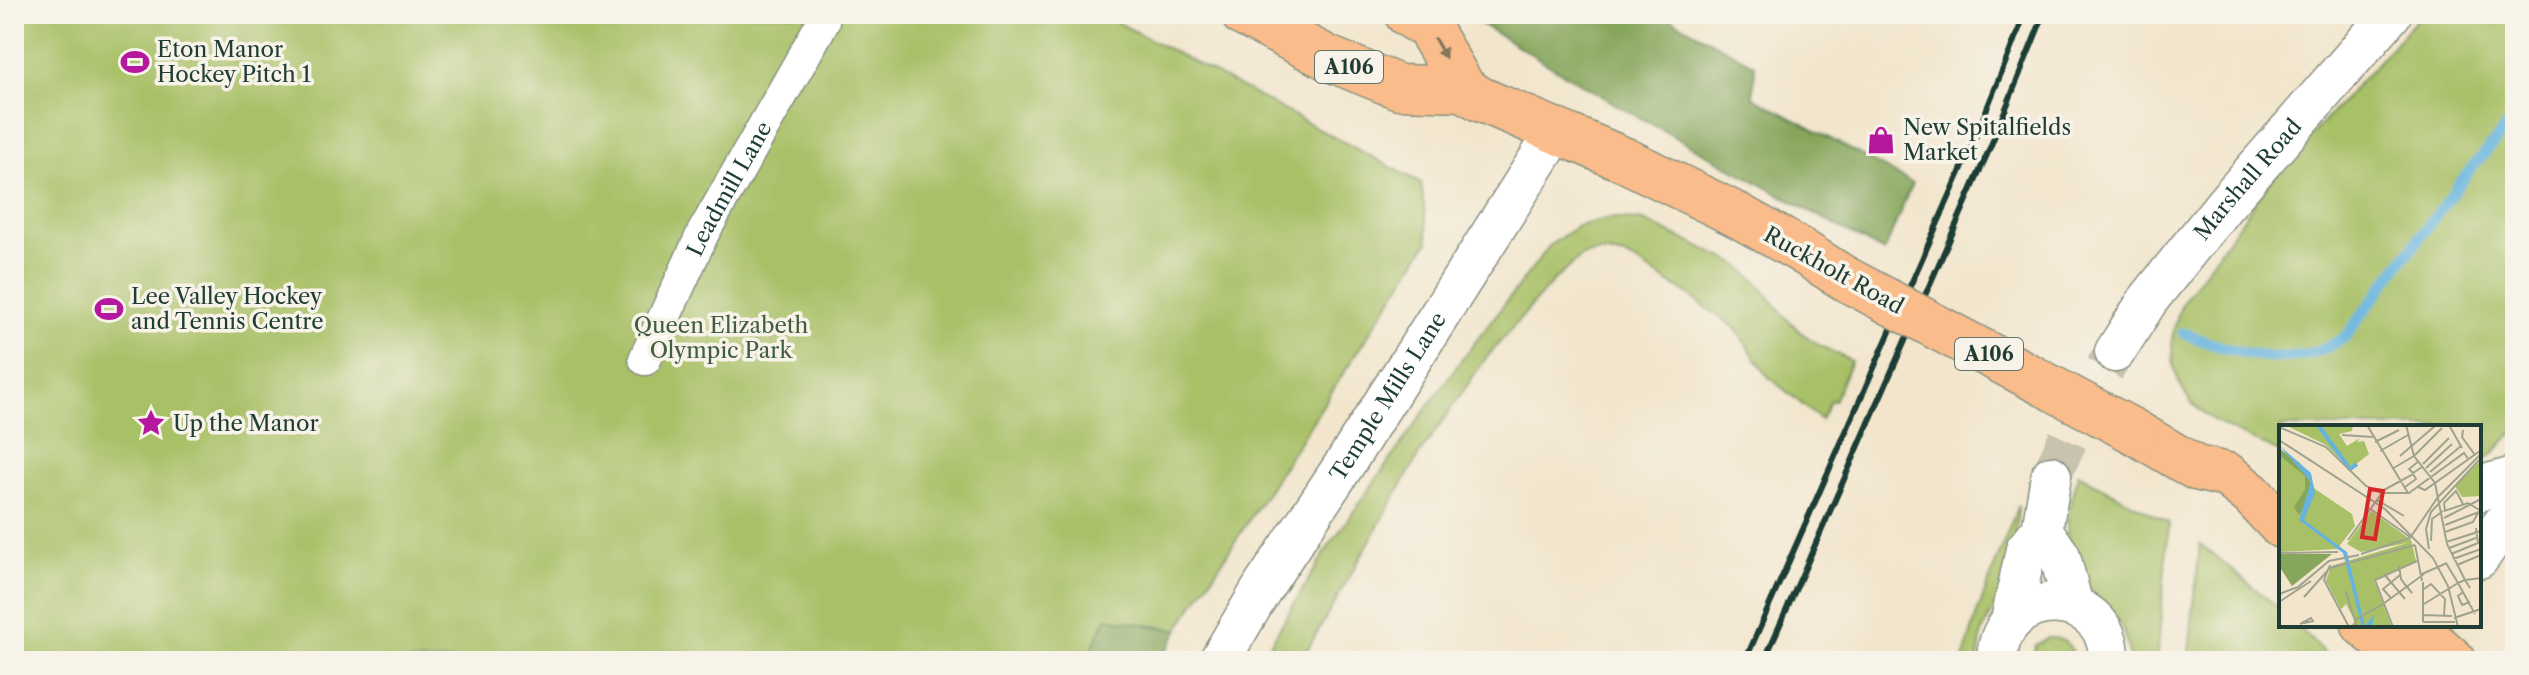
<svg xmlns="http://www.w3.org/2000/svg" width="2529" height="675" font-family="'Libre Caslon Text',serif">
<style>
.green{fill:#a8c066;stroke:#647e4d;stroke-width:2}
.forest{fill:#86a65b;stroke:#527248;stroke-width:2}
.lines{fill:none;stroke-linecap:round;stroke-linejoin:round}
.stream{stroke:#65b4df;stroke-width:11}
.tertiary-tunnel{stroke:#c8c3ae;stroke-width:40;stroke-dasharray:40 20;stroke-linecap:butt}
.minor-casing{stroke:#889180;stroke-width:35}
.tertiary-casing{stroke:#889180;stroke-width:43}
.primary-casing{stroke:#889180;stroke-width:47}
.minor{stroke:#fff;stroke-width:32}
.tertiary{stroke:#fff;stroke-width:40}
.primary{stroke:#f9bc8a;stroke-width:44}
.rail{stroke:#1f3d34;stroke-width:6}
.primary-bridge-casing{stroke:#889180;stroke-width:47;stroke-linecap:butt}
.primary-bridge{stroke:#f9bc8a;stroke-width:44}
.oneway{fill:#81765b}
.labels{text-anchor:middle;stroke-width:7;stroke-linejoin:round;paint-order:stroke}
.shield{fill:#f7f3e8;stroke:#60746a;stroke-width:2}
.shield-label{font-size:20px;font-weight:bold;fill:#1f3d34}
.poi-label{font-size:22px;fill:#1f3d34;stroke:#f7f3e8;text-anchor:start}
.street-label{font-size:22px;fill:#1f3d34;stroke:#f7f3e8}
.park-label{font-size:22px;fill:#415e40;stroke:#f7f3e8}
.inset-river{fill:none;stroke:#65b4df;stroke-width:4}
.inset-road{fill:none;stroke:#9ea28f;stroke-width:2}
.view{fill:#d62828;fill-opacity:0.15;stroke:#d62828;stroke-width:4}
.inset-edge{fill:none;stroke:#1f3d34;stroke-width:4}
</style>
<rect width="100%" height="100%" fill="#f7f3e8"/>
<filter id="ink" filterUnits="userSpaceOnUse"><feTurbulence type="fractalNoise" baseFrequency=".0125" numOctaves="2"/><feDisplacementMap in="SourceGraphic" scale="16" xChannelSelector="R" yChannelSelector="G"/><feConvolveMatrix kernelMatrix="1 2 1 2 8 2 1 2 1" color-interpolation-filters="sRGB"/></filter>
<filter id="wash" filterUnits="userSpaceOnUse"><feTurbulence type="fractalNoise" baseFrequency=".006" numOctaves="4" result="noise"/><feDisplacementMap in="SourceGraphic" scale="32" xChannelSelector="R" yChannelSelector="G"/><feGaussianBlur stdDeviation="1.8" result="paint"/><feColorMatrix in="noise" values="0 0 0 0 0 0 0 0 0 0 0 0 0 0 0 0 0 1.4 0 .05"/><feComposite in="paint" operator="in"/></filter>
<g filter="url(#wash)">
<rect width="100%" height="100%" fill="#f2e5cc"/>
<path class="green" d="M14,14H1102L1421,183L1428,242L1178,630L1161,661H14Z
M2422,14H2515V430L2495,452L2479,464V427H2281V453C2259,442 2234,433 2213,420C2169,394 2163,342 2184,300L2274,176Z
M1610,218L1644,221L1737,264L1757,282L1787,319L1803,334L1821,346L1851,361L1834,401L1831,399L1821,420L1768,376L1735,328L1686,293L1626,256L1601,252L1582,256L1555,279L1486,358L1419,455L1301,661H1260L1327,549L1456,367L1550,245L1578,226Z
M2078,474L2169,523L2157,661H2130C2128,651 2127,639 2123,630C2116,615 2102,604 2091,592C2059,553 2064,518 2078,474Z
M2018,505L2015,552L2002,593L1982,632L1978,661H1963L1977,613Z
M2200,544L2281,610V625H2297L2332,661H2188Z
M2048,638C2063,637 2074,646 2074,661H2031L2036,645Z"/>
<path class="forest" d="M1464,14H1662L1755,65L1753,97L1912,183L1884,252L1622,108Z
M1106,618L1178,630L1161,661H1086Z"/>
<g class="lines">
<path class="stream" d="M2183,333C2238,354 2295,374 2346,336L2470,170L2515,118"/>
</g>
</g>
<g filter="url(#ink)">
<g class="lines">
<path class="tertiary-tunnel" d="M2051,476L2087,397L2115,352"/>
<defs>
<g id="minor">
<path id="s1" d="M645,359L703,233L823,22L822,14"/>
</g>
<g id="tertiary">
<path id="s2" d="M2115,352L2148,300L2225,204L2391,14"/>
<path d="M2479,491L2485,485L2514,477"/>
<path d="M2042,530L2060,556L2073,606"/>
<path d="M2479,558L2512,511L2515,476"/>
<path d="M2011,621L2026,549L2042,530L2051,476"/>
<path id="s3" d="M1219,661L1263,587L1346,462L1556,132"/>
<path d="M1997,661C1998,583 2112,586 2109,661"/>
</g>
<path id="primary" d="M1243,14L1330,59L1399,87L1464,89
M1407,14L1428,27L1464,89L1480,99L1625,160L1739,216L1800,250L1844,278
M2133,431L2196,468L2227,475L2251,494L2281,526
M2364,625L2407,661
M2413,625L2454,661"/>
</defs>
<use href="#minor" class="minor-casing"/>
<use href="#tertiary" class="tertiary-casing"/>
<use href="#primary" class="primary-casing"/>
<use href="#minor" class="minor"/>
<use href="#tertiary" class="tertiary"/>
<use href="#primary" class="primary"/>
<path class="rail" d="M1745,661L1973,143L2025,14
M1764,661L1989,150L2044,14"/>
<defs>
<path id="primary-bridge" d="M1844,278L2133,431"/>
</defs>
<use href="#primary-bridge" class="primary-bridge-casing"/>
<use href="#primary-bridge" class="primary-bridge"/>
</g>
<defs><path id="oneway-solid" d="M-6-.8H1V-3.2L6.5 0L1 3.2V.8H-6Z" transform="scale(2)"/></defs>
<use class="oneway" href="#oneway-solid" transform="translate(1440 48) rotate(60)"/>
</g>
<defs>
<symbol id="stadium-bare" viewBox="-9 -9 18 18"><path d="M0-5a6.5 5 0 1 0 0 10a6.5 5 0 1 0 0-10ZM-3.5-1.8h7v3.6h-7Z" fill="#b5179e" stroke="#f7f3e8" stroke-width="2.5" paint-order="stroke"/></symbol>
<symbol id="shop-bare" viewBox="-9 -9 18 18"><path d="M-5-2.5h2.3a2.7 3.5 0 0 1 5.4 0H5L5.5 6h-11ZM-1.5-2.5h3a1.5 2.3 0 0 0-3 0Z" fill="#b5179e" stroke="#f7f3e8" stroke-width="2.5" paint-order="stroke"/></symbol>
<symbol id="sight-bare" viewBox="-9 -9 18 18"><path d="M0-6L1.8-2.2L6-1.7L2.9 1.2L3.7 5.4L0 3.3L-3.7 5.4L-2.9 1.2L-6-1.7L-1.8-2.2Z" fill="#b5179e" stroke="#f7f3e8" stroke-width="2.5" paint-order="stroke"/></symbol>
</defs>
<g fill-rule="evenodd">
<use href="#stadium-bare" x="115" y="42" width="40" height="40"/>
<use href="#shop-bare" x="1861" y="120" width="40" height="40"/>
<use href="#stadium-bare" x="89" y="289" width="40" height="40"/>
<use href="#sight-bare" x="131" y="403" width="40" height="40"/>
</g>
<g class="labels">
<g class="shield">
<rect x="1315" y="51" width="68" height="32" rx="6"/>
<rect x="1955" y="338" width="68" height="32" rx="6"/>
</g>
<g class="shield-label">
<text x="1349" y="74">A106</text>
<text x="1989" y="361">A106</text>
</g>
<g class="poi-label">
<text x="157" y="57">Eton Manor<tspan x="157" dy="25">Hockey Pitch 1</tspan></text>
<text x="1903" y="135">New Spitalfields<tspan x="1903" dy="25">Market</tspan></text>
<text x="131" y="304">Lee Valley Hockey<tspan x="131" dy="25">and Tennis Centre</tspan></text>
<text x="173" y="431">Up the Manor</text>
</g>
<g class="street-label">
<text dy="8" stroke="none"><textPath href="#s2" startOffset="218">Marshall Road</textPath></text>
<text dy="8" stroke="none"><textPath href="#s1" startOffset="190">Leadmill Lane</textPath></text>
<text transform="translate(1834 270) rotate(29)" y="8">Ruckholt Road</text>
<text dy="8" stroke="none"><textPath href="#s3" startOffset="314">Temple Mills Lane</textPath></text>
</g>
<g class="park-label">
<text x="721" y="333">Queen Elizabeth<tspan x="721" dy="25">Olympic Park</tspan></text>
</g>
</g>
<g transform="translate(2279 425)">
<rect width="202" height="202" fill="#f2e5cc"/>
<path d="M6,0H74L73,6L60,9L68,21L81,13L78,17L85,16L90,29L71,44L47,20ZM0,23L21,38L36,64L73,89L76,101L58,124L0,127ZM202,35V71L183,72L176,61ZM92,86L132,115L137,136L95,155L113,202H71L76,196L67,179L62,184L47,156L52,141L128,118L82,127L68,119Z" fill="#a8c066"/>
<path d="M0,24L20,38L32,58V71L20,90L15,82L26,64V51L0,30ZM0,129H53L13,161L0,141Z" fill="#86a65b"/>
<path d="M0,20L32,48L36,68L25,95L68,127L86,201L95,190L93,201L83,202L64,128L20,95L32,57Z" fill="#65b4df"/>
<path class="inset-river" d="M39,0L71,44L78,39"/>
<path class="inset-road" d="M88,0L129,68M127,0L135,31L156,58L168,119L186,155L179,158L196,189M170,0L183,23M0,2L47,22L87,61L102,68M184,5L183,12L196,30M63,10L94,12M0,15L106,84L154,133L169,161L179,202M96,17L120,5M101,26L129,10M121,31L157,0M135,31L163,3M140,36L130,44L134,48L143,42M144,39L170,13M147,43L173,19M113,44L135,31M151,47L182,21M139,62L146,65L201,26M105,65L134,49L137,54L126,62M98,75L125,91M90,83L131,112M165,86L189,78L202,86M166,86L165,78L177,66L184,79M165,93L202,74M166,100L200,87M166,107L194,97L199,88M69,115L103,68H130L185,28L190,35M152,116L153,94L164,86M167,117L202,106M136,120L143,156M170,123L197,113M150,124L147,104L152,87L202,33M0,128L59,127M82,129L131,113L159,72L202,29M172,129L199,118L197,103M174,134L202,124M51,140L45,155L70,202M178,140L202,130M120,141L122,154L127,161L133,168L127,160M105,149L126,174L120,167M143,149L168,138M144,157V197M191,163L186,155L202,153M145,164L152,159L166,174L165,191M67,167L78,202M184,167L179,171L183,180L191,177M0,169L19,162L50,136L80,130M25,172L51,143L136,120M112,173L104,164L121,150M0,177L32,156M104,179L145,149M145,179L179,158L167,138M144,190L173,191M175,193L202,184M76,195L104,179M144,197H176M21,199L32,193L34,196L25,198M114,202L96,155L138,136"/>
<path class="view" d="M91,64L104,66L96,114L83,112Z"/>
<rect width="202" height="202" class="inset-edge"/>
</g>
<rect width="2529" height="675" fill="none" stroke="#f7f3e8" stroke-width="48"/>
</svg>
